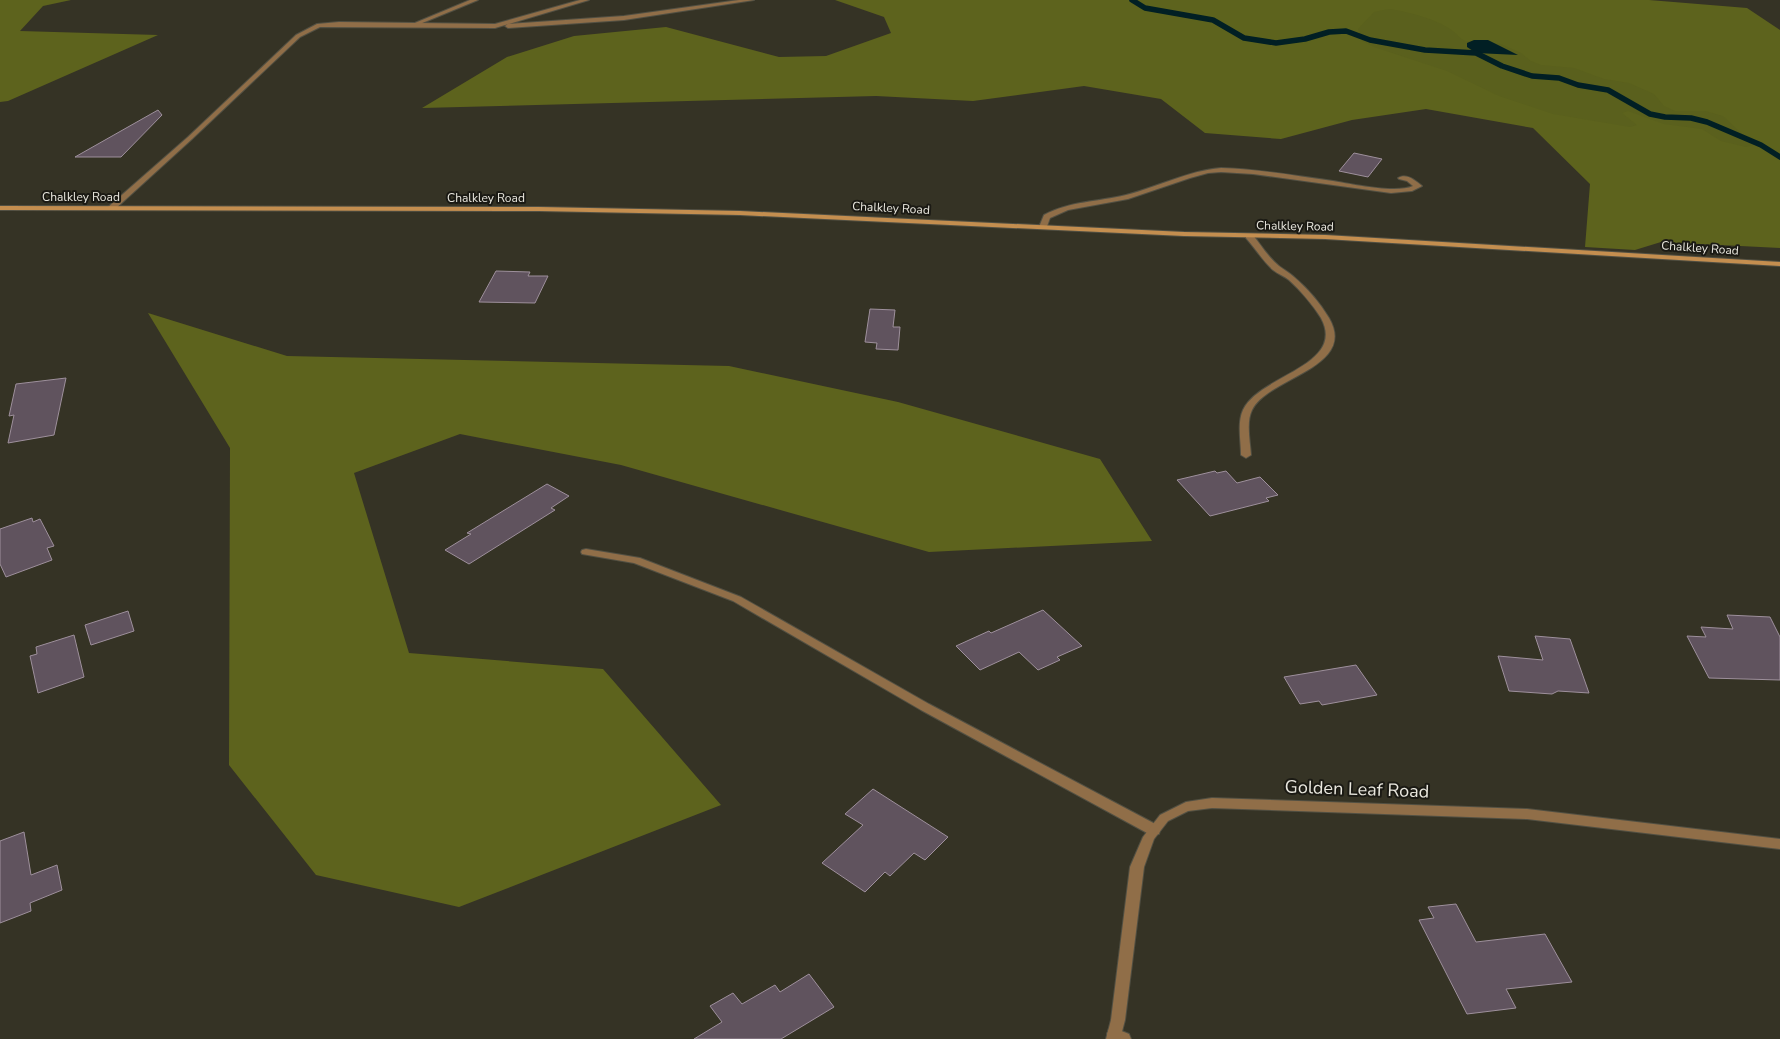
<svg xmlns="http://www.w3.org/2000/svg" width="1780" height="1039" font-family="'Nunito Sans',sans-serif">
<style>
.green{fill:#5a601d}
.forest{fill:#5d631d;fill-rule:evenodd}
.water{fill:#011f24}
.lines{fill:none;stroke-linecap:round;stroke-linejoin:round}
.stream{stroke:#011f24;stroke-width:5.5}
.building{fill:#60535e;stroke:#9e909c}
.lane-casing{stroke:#525043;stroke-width:2}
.street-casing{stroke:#525043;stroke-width:2}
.secondary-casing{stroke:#525043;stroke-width:2}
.lane{fill:#906e48;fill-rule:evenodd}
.street{fill:#906e48;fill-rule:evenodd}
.secondary{fill:#c48e4f;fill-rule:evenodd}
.labels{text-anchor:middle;stroke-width:4;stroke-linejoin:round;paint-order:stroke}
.far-street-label{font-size:12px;fill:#e9e7de;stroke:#1b1a14}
.near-street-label{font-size:18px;fill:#e9e7de;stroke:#1b1a14}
</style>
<rect width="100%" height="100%" fill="#353325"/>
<path class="green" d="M1364,0H1424L1760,116L1780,169L1570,122L1403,69L1348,39Z"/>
<path class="forest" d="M0,0H71L43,6L20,31L158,35L8,101L0,102Z
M835,0H1649L1747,8L1780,30V248L1661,242L1635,250L1585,247L1590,184L1533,128L1426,109L1352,120L1281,139L1205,133L1161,99L1084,86L973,101L876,96L422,108L507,57L574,36L666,27L779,57L826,56L891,33L884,17ZM1389,9C1409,12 1437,19 1453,31C1458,35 1460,39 1466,41L1501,44L1521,53L1531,61L1541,65L1574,68L1604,79L1629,83L1654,94L1664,106L1675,111H1705L1723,116L1754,145L1746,147L1721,141L1702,129L1664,124L1628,111L1622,113L1637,125L1630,127L1553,114L1499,96L1447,71L1374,47L1362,41L1358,29L1374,12Z
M148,313L287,356L729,366L898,402L1100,459L1152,541L929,552L621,465L460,434L354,473L409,653L603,669L721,805L459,907L316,875L229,765L230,448Z"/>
<path class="water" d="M1474,40H1488L1518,55L1476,53L1467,47V43Z"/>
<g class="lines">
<path class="stream" d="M1132,0L1145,8L1213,20L1244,38L1276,43L1305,39L1329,32L1346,31L1370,40L1425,50L1476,53L1502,66L1532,76L1559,78L1578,85L1608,90L1650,114L1665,117L1691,118L1707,122L1761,145L1780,157"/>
</g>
<path class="building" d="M158,110L162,115L121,157H75Z
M1354,153L1382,159L1368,177L1339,171Z
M496,271L530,272L528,276H548L535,303L479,302Z
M870,309L895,310L893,327H900L898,350L876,349L877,343L865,342Z
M66,378L54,435L8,443L14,415L9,416L16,384Z
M1215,471L1217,473L1226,471L1237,483L1260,477L1278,495L1266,498L1269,501L1210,516L1177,480Z
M547,484L569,496L551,508L555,510L469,564L445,550L471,534L467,533Z
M32,518L33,522L40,519L54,546L47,548L52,560L6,577L0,564V529Z
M1043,610L1082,646L1057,657L1060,660L1038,670L1019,652L980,670L956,646L989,631L991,633Z
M128,611L134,631L91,645L85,625Z
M1727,615L1770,617L1780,637V680L1709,678L1687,636L1706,637L1701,627L1733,629Z
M74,635L84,677L38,693L30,656L37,654L36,647Z
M1535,636L1570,639L1589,693L1558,691L1552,694L1509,691L1498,656L1543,660Z
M1356,665L1377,695L1322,705L1319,701L1300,704L1284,677Z
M873,789L948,837L925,860L914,853L890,876L885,872L865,892L822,863L863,825L845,814Z
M24,832L31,875L57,865L62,890L30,903L31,911L0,923V841Z
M1456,904L1476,942L1545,934L1572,982L1506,989L1516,1008L1467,1014L1419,920L1434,918L1428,907Z
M809,974L834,1007L781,1039H694L722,1022L710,1006L733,993L742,1004L775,985L780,992Z"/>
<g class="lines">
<defs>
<path id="lane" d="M470,0H478L415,26L410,25Z
M1221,168C1259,169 1296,176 1333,181C1352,184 1396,194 1413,186L1407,181L1399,179L1398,178C1406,173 1415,180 1422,186L1412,191L1391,193L1253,174L1221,172L1208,173L1190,178L1128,199L1068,210L1050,218L1046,229H1040L1039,227L1044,215C1070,201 1098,202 1126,195C1158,187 1187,171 1221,168Z
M1246,234H1252C1261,245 1268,257 1279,266C1284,270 1290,273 1294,277C1307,288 1320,303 1329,318C1358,368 1268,377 1252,410C1246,422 1250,441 1251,455L1246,458L1241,455C1241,441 1237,423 1243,410C1259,375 1347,366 1321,318C1313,305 1300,290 1289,280C1284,276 1278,274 1273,270C1263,261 1255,248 1246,238Z
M586,549L640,558L741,597L929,704L1159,826L1160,830L1159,834L1154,835L1149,834L921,710L733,601L634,563L582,554L581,552L582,550Z
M1114,1028L1129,1034L1131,1039H1109L1107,1034L1109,1029Z"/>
<path id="street" d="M580,0H589L495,28L320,27L300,37L192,139L114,210L107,208L188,137L296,35L317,24L339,22L495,24Z
M739,0H754L624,20L508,28L505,26L508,24L624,16Z
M1212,798L1527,809L1780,839V849L1527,819L1212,808L1188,811L1168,821L1154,839L1144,867L1125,1020L1120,1039H1106L1111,1020L1130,867L1143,837L1160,815L1186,802Z"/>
<path id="secondary" d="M0,206L539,207L740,211L1184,232L1325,235L1780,262V266L1325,239L1184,236L740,215L539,211L0,210Z"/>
</defs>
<use href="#lane" class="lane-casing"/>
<use href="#street" class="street-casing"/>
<use href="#secondary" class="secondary-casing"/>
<use href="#lane" class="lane"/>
<use href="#street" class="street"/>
<use href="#secondary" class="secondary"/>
</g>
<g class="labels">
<g class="far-street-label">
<text x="81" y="201">Chalkley Road</text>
<text x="486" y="202">Chalkley Road</text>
<text transform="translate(891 208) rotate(3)" y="4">Chalkley Road</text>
<text transform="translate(1295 226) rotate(1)" y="4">Chalkley Road</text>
<text transform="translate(1700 248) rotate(4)" y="4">Chalkley Road</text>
</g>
<g class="near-street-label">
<text transform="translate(1357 789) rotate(2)" y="6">Golden Leaf Road</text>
</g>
</g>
</svg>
